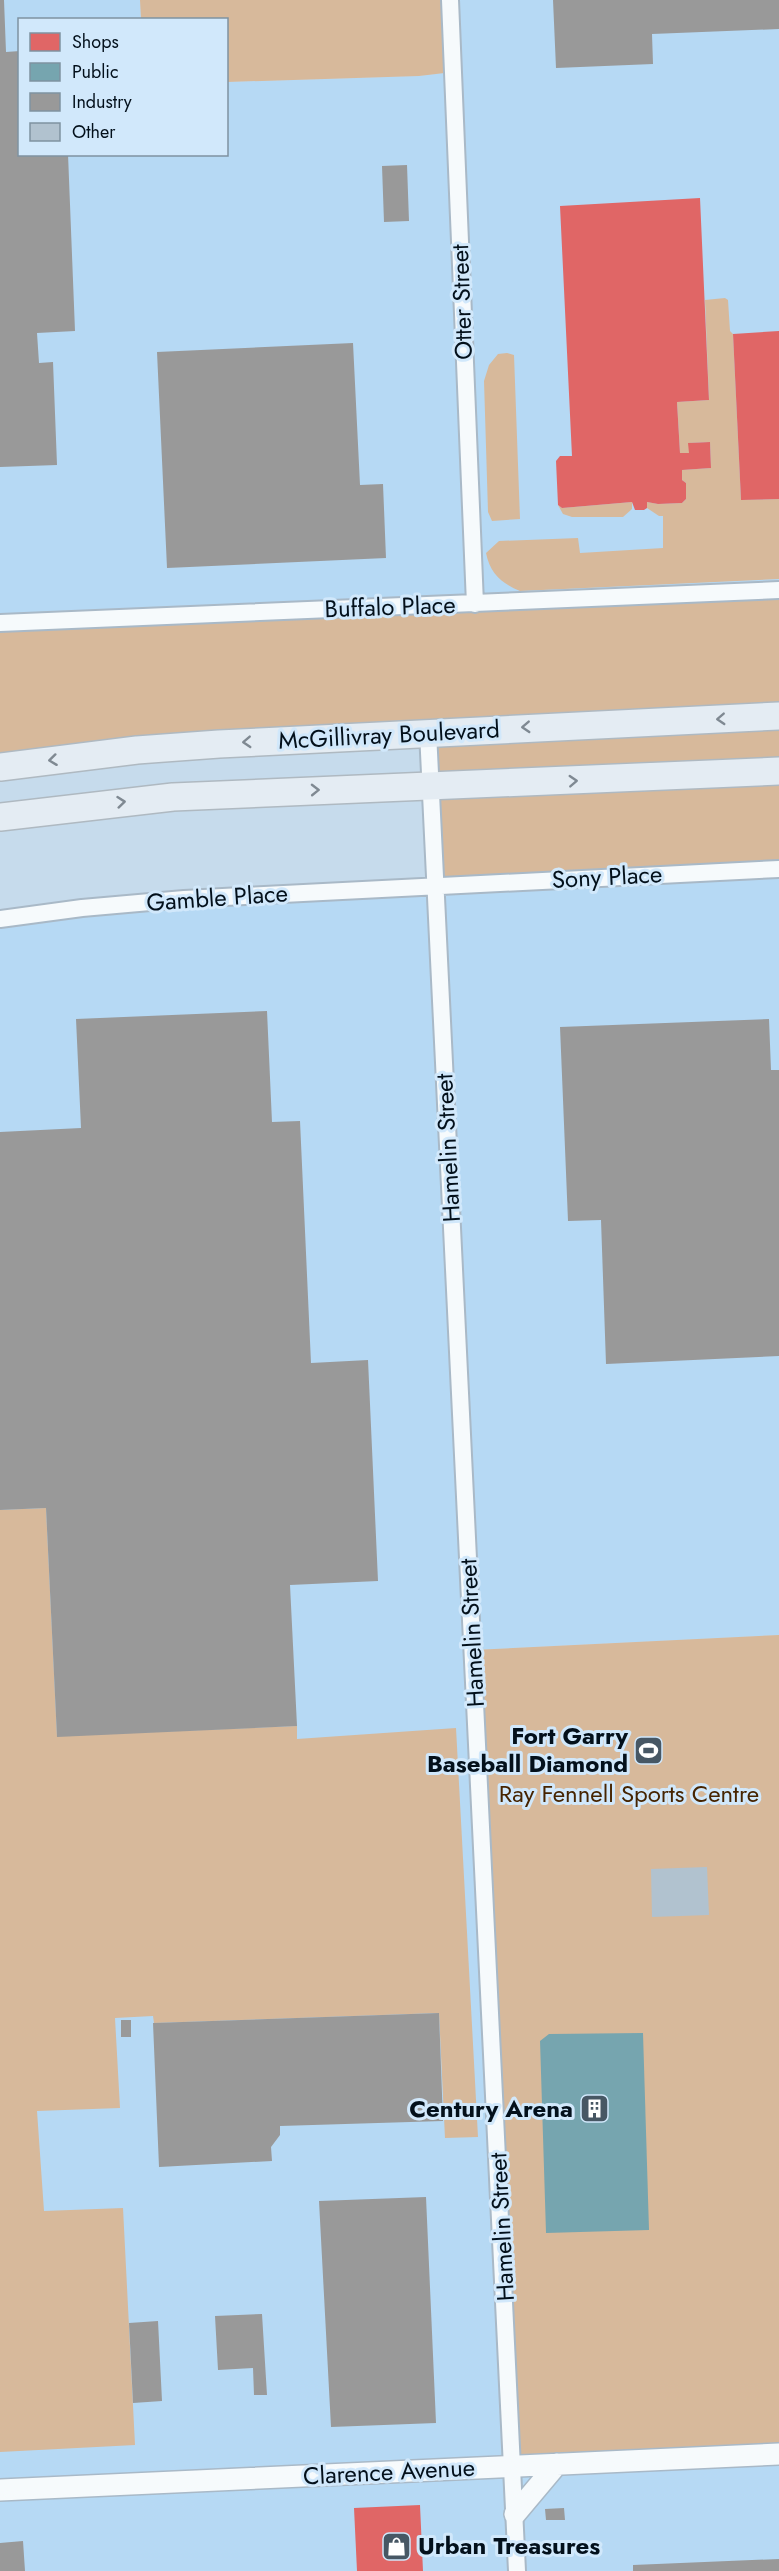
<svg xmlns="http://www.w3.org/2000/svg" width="779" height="2571" font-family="Jost,sans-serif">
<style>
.built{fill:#b6d9f4}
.green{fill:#d7b99b}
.shops{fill:#e06666}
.public{fill:#76a5af}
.industry{fill:#999}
.building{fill:#b1c2cf}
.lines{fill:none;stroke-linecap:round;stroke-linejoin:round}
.minor-casing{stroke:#a9b9c7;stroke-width:20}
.tertiary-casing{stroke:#a9b9c7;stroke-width:24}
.primary-casing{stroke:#afb9c1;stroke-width:30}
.minor{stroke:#f6fafc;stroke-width:16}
.tertiary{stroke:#f6fafc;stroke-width:21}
.primary{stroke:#e4ecf3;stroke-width:27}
.oneway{stroke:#7f8992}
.labels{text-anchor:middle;stroke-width:6;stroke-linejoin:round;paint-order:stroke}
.street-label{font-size:24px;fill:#03101b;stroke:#d1e8fb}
.poi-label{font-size:24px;font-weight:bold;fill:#03101b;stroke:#d1e8fb;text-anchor:end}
.park-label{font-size:24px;fill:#462400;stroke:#d1e8fb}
</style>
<rect width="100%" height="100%" fill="#c6dbec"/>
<path class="built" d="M0,0H140L141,19L20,20V154H226L227,82L419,76L452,72L449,0H779V590L0,623Z
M779,869V1635L473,1650L779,2454V2571H0V920L82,908Z"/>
<path class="green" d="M140,0H450L453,72L419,76L227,82L226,20L141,19Z
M725,298L728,300L730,331L733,334L741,500L779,499V579L520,591C501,583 490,573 486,553L499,541L578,538L580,553L663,548V516H659L647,508V502L658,504L682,503L686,499V483L682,480V470L711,468L710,442L689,443V453H680L677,402L709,400L705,300Z
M507,353L514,355L520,519L492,521L488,512L484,381L489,365L498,354Z
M632,502V509L623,517H572L563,514L558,505L562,508Z
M779,590V869L435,885L428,732L0,767V623Z
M46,1508L57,1736L297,1726V1739L456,1728L478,2137L445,2138L439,2013L154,2023L153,2016L115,2018L120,2108L37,2111L44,2211L123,2208L135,2445L0,2452V1510Z
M779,1635V2454L514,2466L473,1650Z"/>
<path class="shops" d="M700,198L709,400L677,402L680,453H689L688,443L710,442L711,468L682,470V480L686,483V499L682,503L658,504L647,502V508L644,510H635L632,502L562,508L558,505L556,461L560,456H572L560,206Z
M779,331V499L741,500L733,334Z
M420,2505L423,2571H357L354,2508Z"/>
<path class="public" d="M643,2033L649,2230L546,2233L540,2041L549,2034Z"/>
<path class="industry" d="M0,0H4L6,52L20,51V154H68L75,331L37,333L39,363L53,362L57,465L0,467Z
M553,0H779V29L652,34L653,64L556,68Z
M407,165L409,221L384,222L382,166Z
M353,343L360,485L383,484L386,558L167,568L157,352Z
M267,1011L272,1122L300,1121L311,1363L368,1360L378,1581L290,1585L297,1726L57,1737L46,1508L0,1510V1132L81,1128L76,1019Z
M769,1019L771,1070H779V1356L606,1364L601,1220L568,1221L560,1027Z
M439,2013L443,2121L280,2126V2135L271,2147L272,2161L159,2167L153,2023Z
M121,2020H131V2037H121Z
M426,2197L436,2423L331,2427L319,2201Z
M262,2314L267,2395H254L253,2368L218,2370L215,2316Z
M158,2321L162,2401L133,2403L129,2323Z
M564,2508L565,2520H546L545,2509Z
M23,2541L25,2571H0V2543Z
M779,2559V2571H633V2565Z"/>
<path class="building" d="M707,1867L709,1915L652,1917L651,1869Z"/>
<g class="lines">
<defs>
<path id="minor" d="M450,0L475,604
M0,623L779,590
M428,732L517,2571
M0,919L82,908L184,899L779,869"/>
<path id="tertiary" d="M0,2490L779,2454
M515,2514L557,2464"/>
<path id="primary" d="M0,767L137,750L219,744L779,716
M0,817L173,797L779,771"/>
</defs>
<use href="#minor" class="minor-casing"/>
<use href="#tertiary" class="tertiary-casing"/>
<use href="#primary" class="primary-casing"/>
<use href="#minor" class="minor"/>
<use href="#tertiary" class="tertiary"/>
<use href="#primary" class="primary"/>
</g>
<defs><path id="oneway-chevron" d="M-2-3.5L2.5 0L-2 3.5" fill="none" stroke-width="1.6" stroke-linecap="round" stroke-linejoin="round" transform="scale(1.5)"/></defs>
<g class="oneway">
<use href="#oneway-chevron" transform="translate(721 719) rotate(177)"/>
<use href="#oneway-chevron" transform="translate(526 727) rotate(177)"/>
<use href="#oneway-chevron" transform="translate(247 742) rotate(177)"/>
<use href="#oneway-chevron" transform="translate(53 760) rotate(173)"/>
<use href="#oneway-chevron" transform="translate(573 781) rotate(-3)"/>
<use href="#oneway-chevron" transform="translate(315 790) rotate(-1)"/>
<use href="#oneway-chevron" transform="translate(121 802) rotate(-6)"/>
</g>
<defs>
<symbol id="stadium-square" viewBox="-11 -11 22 22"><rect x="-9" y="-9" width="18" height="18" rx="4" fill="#475764" stroke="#d1e8fb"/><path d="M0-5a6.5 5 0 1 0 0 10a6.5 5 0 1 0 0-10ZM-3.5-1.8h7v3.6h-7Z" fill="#fff"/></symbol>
<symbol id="building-square" viewBox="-11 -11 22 22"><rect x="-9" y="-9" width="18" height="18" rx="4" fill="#475764" stroke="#d1e8fb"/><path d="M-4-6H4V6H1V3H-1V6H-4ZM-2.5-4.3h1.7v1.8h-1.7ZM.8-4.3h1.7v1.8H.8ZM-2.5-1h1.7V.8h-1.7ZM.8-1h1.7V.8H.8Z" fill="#fff"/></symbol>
<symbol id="shop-square" viewBox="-11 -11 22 22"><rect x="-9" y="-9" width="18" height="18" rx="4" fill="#475764" stroke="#d1e8fb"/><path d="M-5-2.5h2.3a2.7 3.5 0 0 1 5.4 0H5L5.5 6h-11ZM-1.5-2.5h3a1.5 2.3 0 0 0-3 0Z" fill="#fff"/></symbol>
</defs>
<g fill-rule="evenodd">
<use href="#stadium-square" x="632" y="1734" width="33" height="33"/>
<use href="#building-square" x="578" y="2092" width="33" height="33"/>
<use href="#shop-square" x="380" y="2530" width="33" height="33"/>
</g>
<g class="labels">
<g class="street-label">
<text transform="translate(462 302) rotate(-92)" y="8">Otter Street</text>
<text transform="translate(390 607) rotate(-2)" y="8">Buffalo Place</text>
<text transform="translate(389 735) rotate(-3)" y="8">McGillivray Boulevard</text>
<text transform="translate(607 877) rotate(-3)" y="8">Sony Place</text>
<text transform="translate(217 898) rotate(-4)" y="8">Gamble Place</text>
<text transform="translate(448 1148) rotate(-93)" y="8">Hamelin Street</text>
<text transform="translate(472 1633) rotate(-93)" y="8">Hamelin Street</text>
<text transform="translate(502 2227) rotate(-93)" y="8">Hamelin Street</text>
<text transform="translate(389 2472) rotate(-3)" y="8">Clarence Avenue</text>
</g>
<g class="poi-label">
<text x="628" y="1744">Fort Garry<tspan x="628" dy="28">Baseball Diamond</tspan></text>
<text x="573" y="2117">Century Arena</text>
<text x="418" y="2554" text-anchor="start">Urban Treasures</text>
</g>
<g class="park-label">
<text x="629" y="1802">Ray Fennell Sports Centre</text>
</g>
</g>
<rect x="18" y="18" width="210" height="138" fill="#d1e8fb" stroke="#7f92a1" stroke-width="1.5"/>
<rect x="30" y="33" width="30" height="18" fill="#e06666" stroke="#7f92a1" stroke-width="1.5"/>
<text x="72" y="48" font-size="18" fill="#03101b">Shops</text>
<rect x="30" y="63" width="30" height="18" fill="#76a5af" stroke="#7f92a1" stroke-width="1.5"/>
<text x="72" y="78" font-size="18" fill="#03101b">Public</text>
<rect x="30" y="93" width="30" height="18" fill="#999999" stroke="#7f92a1" stroke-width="1.5"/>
<text x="72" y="108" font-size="18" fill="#03101b">Industry</text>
<rect x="30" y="123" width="30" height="18" fill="#b1c2cf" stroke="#7f92a1" stroke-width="1.5"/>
<text x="72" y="138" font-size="18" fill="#03101b">Other</text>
</svg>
